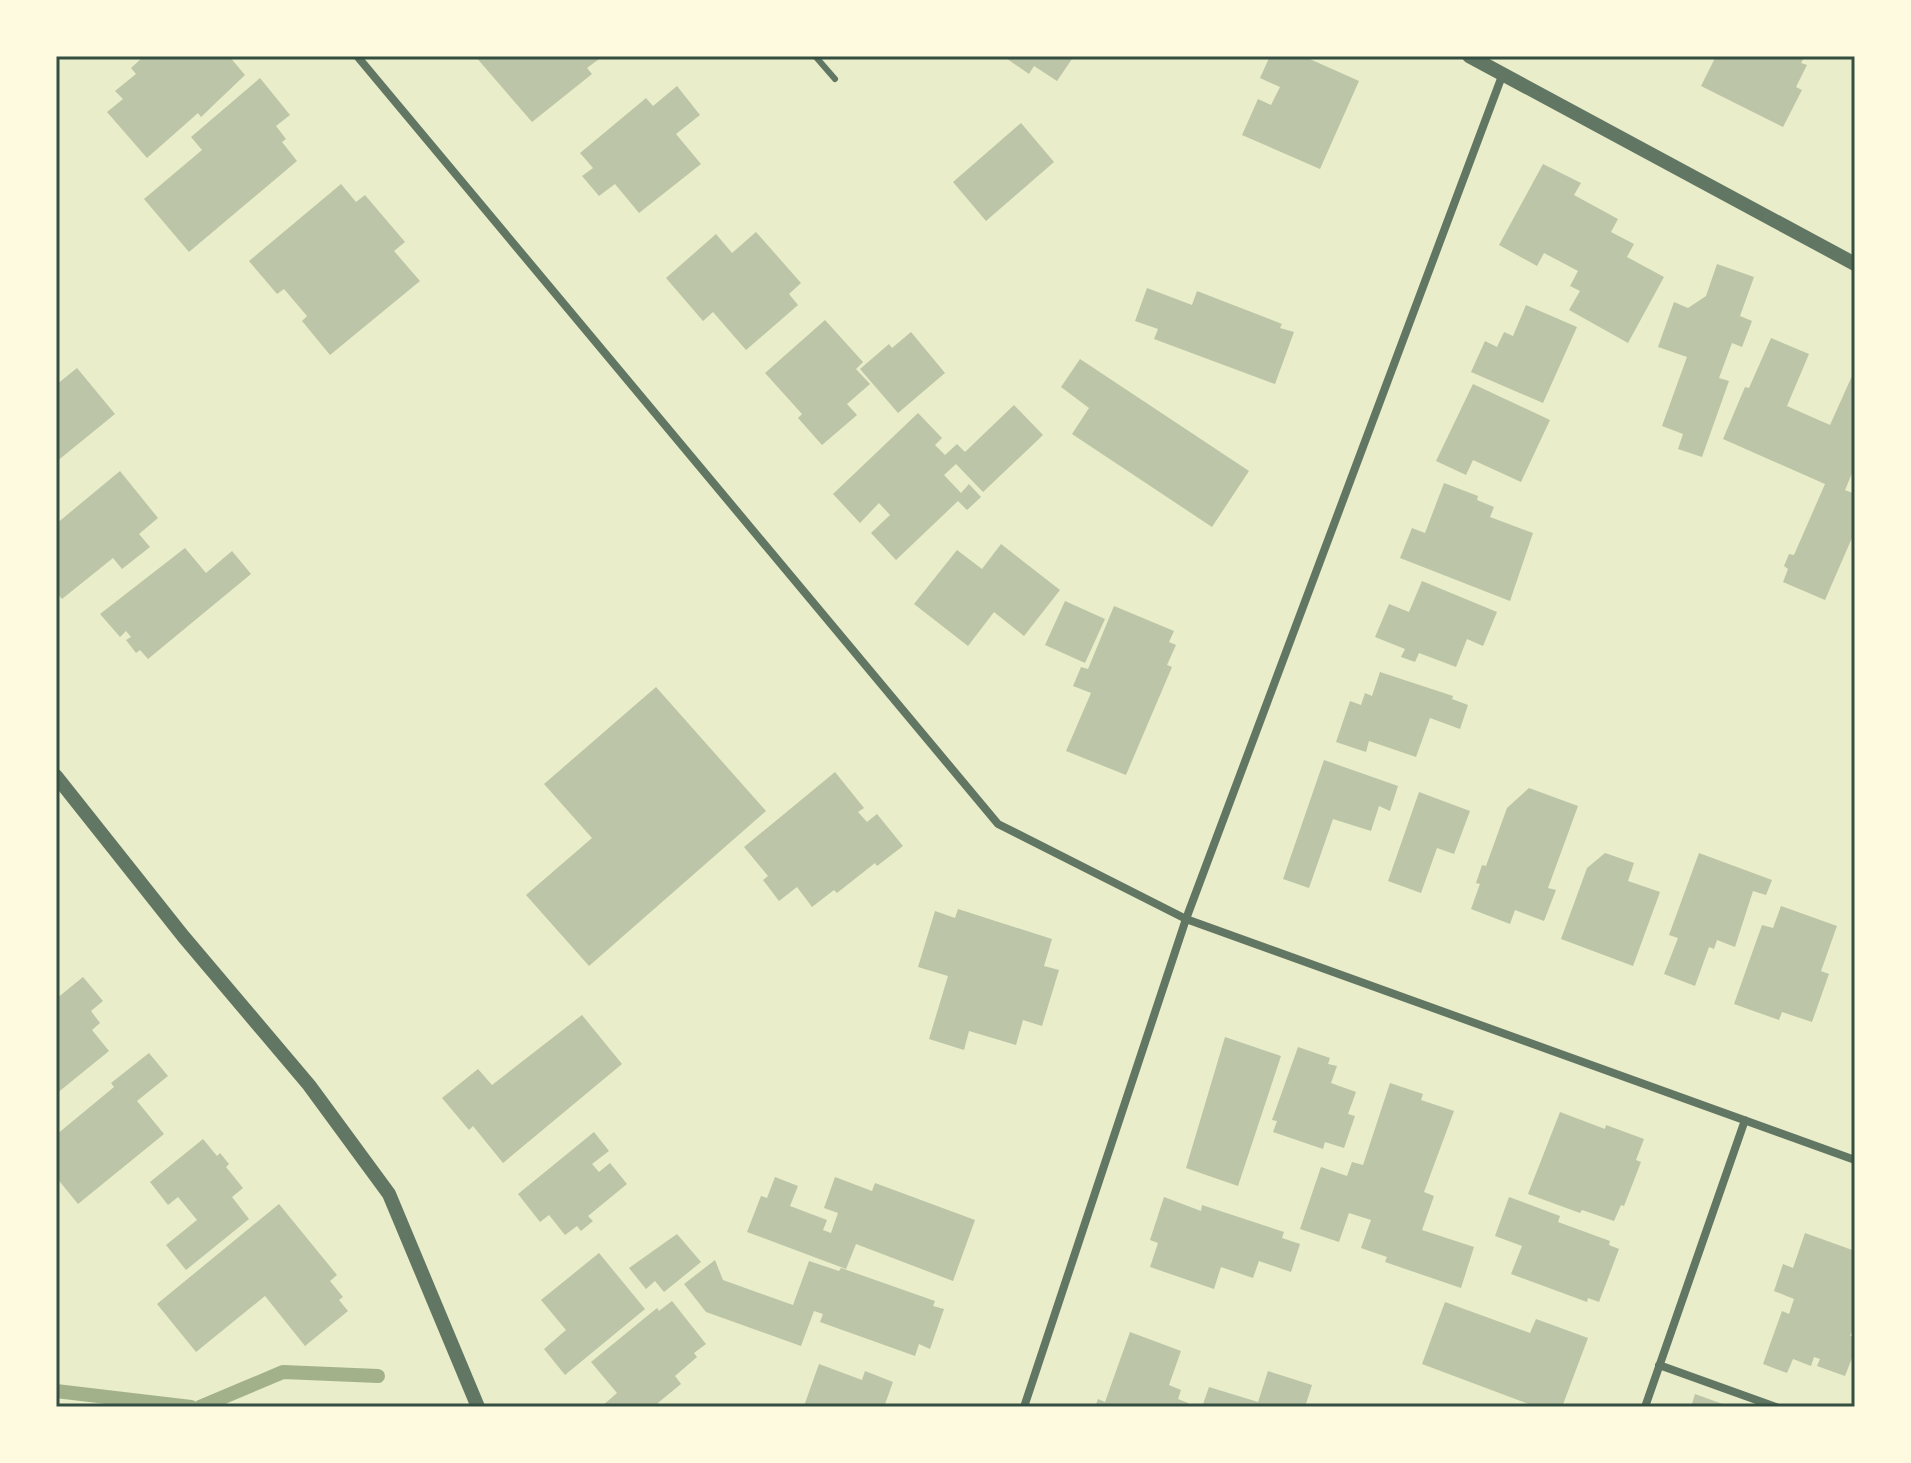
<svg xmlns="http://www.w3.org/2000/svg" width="1911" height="1463" font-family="Overpass,sans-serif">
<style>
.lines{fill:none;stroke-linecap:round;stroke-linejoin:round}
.stream{stroke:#a3b18a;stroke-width:14}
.building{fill:#bcc5a7}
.service{stroke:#617663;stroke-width:6}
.minor{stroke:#617663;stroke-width:8}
.tertiary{stroke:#617663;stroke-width:14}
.neatline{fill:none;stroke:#344e41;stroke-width:3}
</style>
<rect width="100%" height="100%" fill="#e9edc9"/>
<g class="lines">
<path class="stream" d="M56,1391L191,1407
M200,1407L283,1372L378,1376"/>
</g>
<path class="building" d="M144,56H229L245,75L201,117L198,113L147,158L107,112L123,99L115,91L136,74L131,68Z
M475,56H603L587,68L592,74L532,122Z
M1003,56H1074L1057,81L1034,66L1029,74Z
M1270,56H1303L1359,81L1320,169L1242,135L1258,99L1271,105L1280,87L1260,78Z
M1716,56H1805L1801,63L1807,65L1796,87L1802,90L1783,127L1701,86Z
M260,78L290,115L276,126L286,139L282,142L297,161L189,252L144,199L202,150L191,137Z
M677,86L700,115L676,134L701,164L639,213L615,184L599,196L582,176L593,168L580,153L646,98L653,106Z
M1021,123L1054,162L986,221L953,182Z
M1543,164L1581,183L1574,195L1618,219L1611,232L1634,244L1627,257L1664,277L1628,343L1569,310L1580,291L1570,286L1578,271L1544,253L1537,266L1499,245Z
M341,184L356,202L365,195L405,242L394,251L420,281L330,355L302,321L307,316L284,289L277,294L249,261Z
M756,232L801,283L789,294L798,305L746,350L713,312L703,321L666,278L716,234L732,253Z
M1717,264L1754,277L1740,316L1752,321L1742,347L1732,343L1719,378L1729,381L1702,457L1678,449L1683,434L1662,426L1687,357L1658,347L1674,302L1688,308L1706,296Z
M1147,288L1192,305L1197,291L1282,324L1280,328L1294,332L1275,384L1154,339L1158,329L1135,321Z
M1526,305L1577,327L1543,403L1471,372L1485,341L1497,347L1504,332L1513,336Z
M825,320L863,362L856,369L870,384L847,404L857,415L822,445L798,418L802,414L765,373Z
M911,332L945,373L898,413L860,369L889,344L892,348Z
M1771,338L1809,354L1787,406L1830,425L1852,376L1855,377V466L1845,490L1855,494V531L1825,600L1783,582L1788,569L1784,566L1789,554L1794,555L1825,484L1723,439L1745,387L1749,388Z
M1080,359L1249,471L1212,527L1072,434L1089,408L1061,387Z
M77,368L115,414L56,462V385Z
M1473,384L1550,420L1521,482L1473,460L1466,475L1436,461Z
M1014,405L1043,435L983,492L956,464L944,475L961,493L969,484L981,497L967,510L958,501L896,560L871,533L890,515L879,503L860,523L833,494L918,413L942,438L935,445L945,455L957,444L965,452Z
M120,471L158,518L139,534L150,547L122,569L113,558L62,599L56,592V524Z
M1444,483L1478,496L1477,500L1494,507L1490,517L1533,533L1510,601L1400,558L1412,528L1425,533Z
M1001,544L1060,590L1024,636L994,612L968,646L914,604L957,550L982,569Z
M185,548L206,573L232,551L251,574L148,659L140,650L136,653L126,640L131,637L126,631L120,637L100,614Z
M1422,581L1497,612L1483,646L1467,639L1456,667L1419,653L1415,662L1401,657L1405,649L1375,637L1389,604L1409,612Z
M1065,601L1105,619L1085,663L1045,645Z
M1114,606L1174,631L1169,642L1176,645L1167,665L1172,667L1126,775L1066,751L1091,693L1073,686L1081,667L1088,669Z
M1380,672L1453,696L1452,699L1468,705L1460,729L1430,718L1416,757L1369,741L1366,752L1336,742L1350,701L1361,705L1365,693L1372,696Z
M656,687L766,811L589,966L526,895L592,838L544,784Z
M1324,760L1398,786L1390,811L1379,806L1371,831L1333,819L1309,888L1283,879Z
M835,772L864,808L858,812L867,822L877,814L903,846L877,866L875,863L837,893L834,890L812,907L797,887L779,901L763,880L768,876L744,847Z
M1529,788L1578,806L1548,888L1556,890L1544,921L1515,910L1510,924L1471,909L1480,884L1476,883L1482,865L1486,866L1507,808Z
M1419,792L1470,811L1454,854L1437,848L1421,893L1388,881Z
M1605,853L1634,863L1628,881L1660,892L1633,966L1561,939L1587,868Z
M1699,853L1772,880L1766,895L1753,891L1735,947L1717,940L1714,949L1709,947L1695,986L1664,974L1678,938L1669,935Z
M1781,906L1837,926L1821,971L1829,974L1812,1022L1782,1012L1779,1020L1734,1004L1762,925L1773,928Z
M958,909L1052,939L1044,966L1059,970L1042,1026L1023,1020L1016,1045L969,1031L964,1050L929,1039L948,976L918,967L935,911L955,918Z
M83,977L103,1001L91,1011L100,1023L92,1030L109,1051L56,1094V999Z
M582,1015L622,1064L503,1163L473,1126L469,1130L442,1098L478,1069L492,1085Z
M1225,1037L1281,1056L1238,1186L1186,1168Z
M1298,1047L1330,1058L1328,1064L1337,1066L1331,1083L1356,1092L1348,1114L1355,1116L1344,1148L1325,1142L1323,1149L1273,1132L1277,1121L1272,1120Z
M149,1053L168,1076L137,1101L164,1134L78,1204L56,1177V1135L114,1087L111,1083Z
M1390,1083L1423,1094L1421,1100L1454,1111L1424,1192L1434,1196L1422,1230L1474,1247L1461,1288L1385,1262L1387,1257L1361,1248L1371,1220L1349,1213L1339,1242L1300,1229L1321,1167L1347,1176L1352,1162L1363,1165Z
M1560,1112L1605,1129L1606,1125L1644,1139L1636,1160L1641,1162L1624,1206L1621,1205L1614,1221L1582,1210L1580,1213L1528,1194Z
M594,1132L609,1151L592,1164L599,1172L610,1163L627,1184L588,1216L593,1221L581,1231L577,1226L565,1235L549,1215L540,1222L518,1194Z
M203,1139L217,1156L220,1153L229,1164L226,1167L243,1188L232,1197L249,1219L186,1270L166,1245L197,1220L178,1197L168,1205L150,1182Z
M775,1177L798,1186L790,1206L827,1220L823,1230L831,1233L838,1213L824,1208L835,1177L872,1191L875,1183L975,1220L953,1281L856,1244L846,1269L747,1232L761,1196L767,1198Z
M1164,1197L1201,1211L1202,1205L1284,1232L1282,1238L1300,1244L1291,1272L1259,1261L1253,1278L1221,1267L1214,1289L1150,1267L1158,1243L1150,1240Z
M1509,1197L1560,1216L1558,1222L1610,1241L1609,1245L1619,1249L1599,1302L1588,1298L1587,1302L1511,1274L1522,1246L1495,1236Z
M279,1204L337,1275L330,1281L343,1297L339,1300L348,1311L305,1346L265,1296L196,1352L157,1304Z
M1805,1233L1855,1251V1323L1850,1336L1855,1337V1350L1845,1376L1817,1366L1820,1359L1814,1357L1811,1366L1793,1359L1787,1373L1763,1364L1782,1311L1789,1314L1794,1299L1774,1291L1783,1264L1793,1268Z
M677,1234L701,1262L664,1292L655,1281L646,1289L629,1268Z
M599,1253L645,1309L565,1375L544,1349L566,1330L541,1300Z
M715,1260L723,1280L793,1305L809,1261L839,1271L841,1268L935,1301L933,1306L944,1309L930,1349L919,1344L915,1356L820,1322L823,1314L814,1311L801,1346L706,1312L684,1284Z
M672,1301L706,1344L694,1353L697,1357L675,1376L681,1384L653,1407H601L617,1393L591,1362L657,1308L659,1311Z
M1445,1302L1530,1333L1536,1319L1588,1338L1562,1407H1537L1422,1364Z
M1130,1332L1181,1351L1169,1385L1181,1390L1178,1399L1188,1403L1187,1407H1095L1098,1399L1105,1402Z
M819,1364L862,1380L865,1371L893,1382L884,1407L804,1406Z
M1268,1371L1312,1385L1305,1407H1202L1209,1387L1258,1402Z
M1695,1394L1731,1407H1691Z"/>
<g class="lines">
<path class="service" d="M815,56L835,79"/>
<path class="minor" d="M357,56L998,824L1186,919L1855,1160
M1659,1365L1776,1407
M1024,1407L1186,919L1502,76
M1645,1407L1745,1120"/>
<path class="tertiary" d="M1469,56L1855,264
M56,776L183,936L309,1085L389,1194L478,1407"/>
</g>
<rect width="1911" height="1463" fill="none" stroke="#fefae0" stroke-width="116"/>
<rect x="58" y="58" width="1795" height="1347" class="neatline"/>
</svg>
